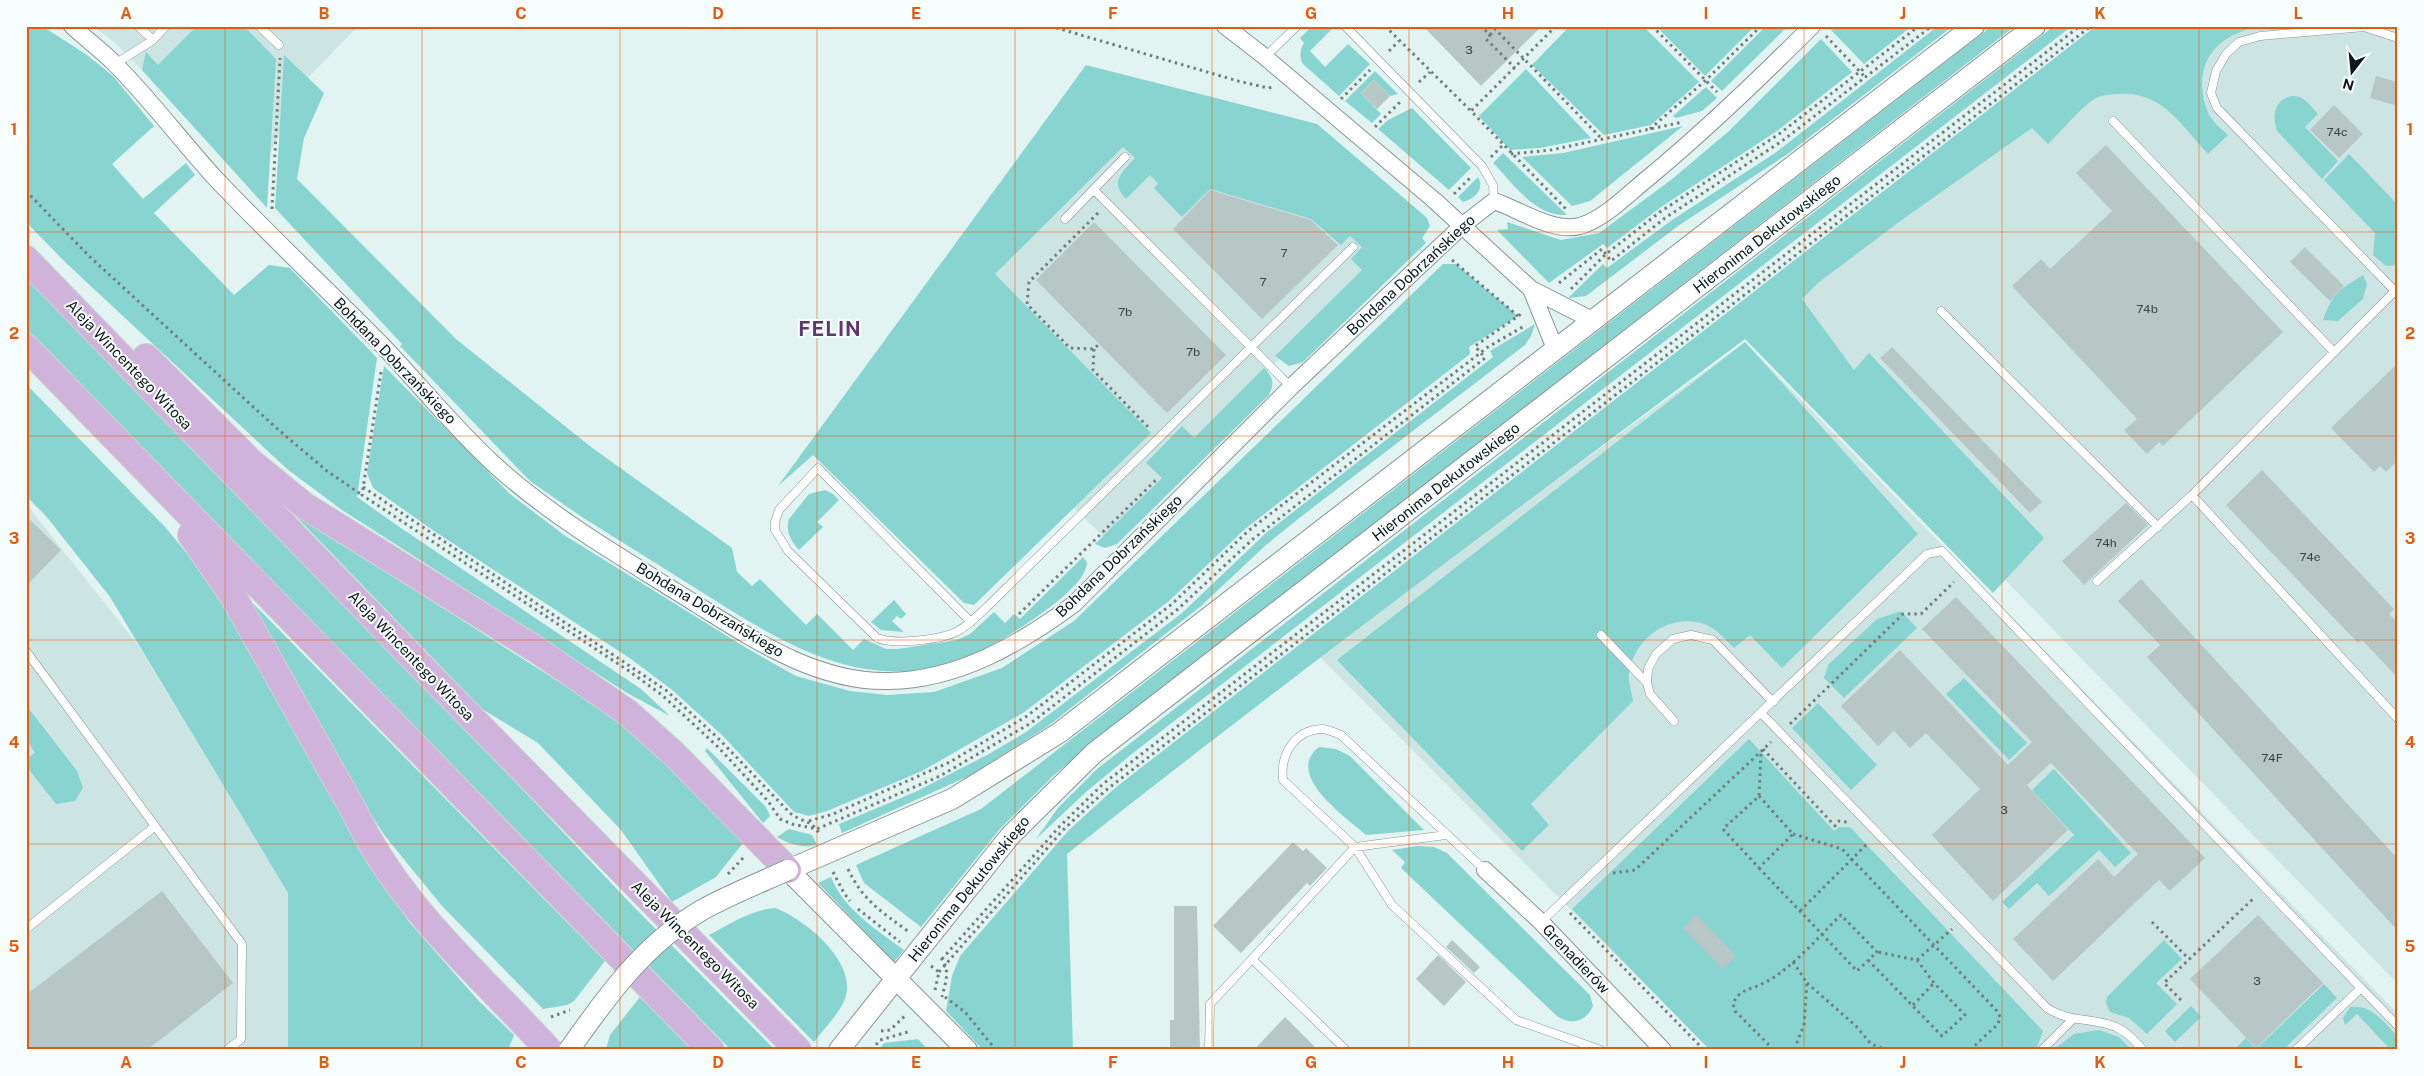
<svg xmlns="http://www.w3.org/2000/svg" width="2424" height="1076" font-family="'Public Sans',sans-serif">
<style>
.built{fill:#cce5e3}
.green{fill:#87d4d0}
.building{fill:#b6c7c6}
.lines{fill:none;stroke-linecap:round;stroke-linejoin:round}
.service-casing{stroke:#859593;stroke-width:9}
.minor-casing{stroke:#859593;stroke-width:18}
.tertiary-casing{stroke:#859593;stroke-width:22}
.primary-casing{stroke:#cfd1d1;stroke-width:28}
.path{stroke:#727d7c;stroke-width:3;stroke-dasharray:2.5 4;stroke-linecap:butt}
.service{stroke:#fff;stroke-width:8}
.minor{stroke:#fff;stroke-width:16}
.tertiary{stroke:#fff;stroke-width:20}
.primary{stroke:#d0b3db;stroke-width:26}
.tertiary-bridge-casing{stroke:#859593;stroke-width:22;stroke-linecap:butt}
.tertiary-bridge{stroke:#fff;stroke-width:20}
.grid{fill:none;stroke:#e8590c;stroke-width:1;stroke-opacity:0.55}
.labels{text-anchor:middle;stroke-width:4;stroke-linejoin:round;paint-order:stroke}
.number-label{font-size:12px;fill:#3a4343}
.street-label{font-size:15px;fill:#111717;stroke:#f7fefe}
.district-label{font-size:20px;font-weight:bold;letter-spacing:1px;fill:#5f366d;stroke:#f7fefe}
.neatline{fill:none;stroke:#e8590c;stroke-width:2}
.grid-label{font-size:16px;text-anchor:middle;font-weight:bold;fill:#e8590c}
</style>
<rect width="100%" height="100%" fill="#e2f4f2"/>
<path class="built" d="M93,26H358L303,83L253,191L142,70L113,41Z
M2154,26H2398V984L1761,329L1863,235Z
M1146,80L1317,124L1423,214L1104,537L903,344Z
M1745,342L2398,1014V1050H1710L1318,655Z
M26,504L138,645L288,893V1050H26Z"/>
<path class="green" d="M26,26H42L87,55L113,76L154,126L112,164L143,199L186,163L195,175L154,213L234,295L269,265L290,268L377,358L357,497L398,526L641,689L670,716L627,693L342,510L287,469L65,262L26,222Z
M197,26H244L276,59L267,208L142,70L146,52L158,65Z
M1312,26L1333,28L1310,51L1325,67L1348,44L1370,64L1339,96L1303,64C1299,57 1300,50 1304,43L1300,38Z
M1570,26H1643L1699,82L1651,125L1604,135L1532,65Z
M1656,26H1755L1705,76Z
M1766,26H1788L1722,91L1711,81Z
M1835,26H1912L1864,64L1831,30Z
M1938,26H1953L1789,153L1678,226L1586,296L1568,298L1603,264L1607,268L1672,220L1775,153Z
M1992,26H2015L1105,733L1054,775L999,830L921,927L864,883L856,865L981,809Z
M2054,26H2072L1133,753L1086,792L1036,839L1058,808L1097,769Z
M2096,26H2260C2228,33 2202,49 2202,86C2203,97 2205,110 2212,119C2216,125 2223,130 2228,135L2208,154C2181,125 2162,91 2119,94C2112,94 2102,95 2096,98C2084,104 2059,134 2048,144L2032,128L1899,222L1818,283L1802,299L1854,370L1869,353L2044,538L1993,593L1745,339C1517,509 1289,678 1067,854L1073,1050H983L946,1011L952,976L960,956L1068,831L1115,788Z
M1821,39L1852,72L1777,131L1661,207L1607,248L1603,244L1549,283L1497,230L1508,229L1507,222L1561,240L1599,233L1671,180L1729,131Z
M284,55L324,93L304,138L297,179L456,339L591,447L732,548L737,572L752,586L760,579L806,625L817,614L853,650L864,639L886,649H898L957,640L970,634L994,612L1005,623L1014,614L1020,619L1083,557L1087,562C1087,583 1045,611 1028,623C1000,641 971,660 938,667C846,687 774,637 700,591C661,566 621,542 582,517L530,481L400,346L402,344L275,208Z
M1086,65L1317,124L1427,218L1430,226L1422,238L1426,243L1303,362L1289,366L1275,356L1362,270L1351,259L1362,247L1350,236L1341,245L1311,219L1210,189L1182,217L1154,188L1158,183L1150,175L1126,199C1109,181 1122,173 1135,158L1123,147L995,274L1151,433L974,605L964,603L813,455L778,486Z
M1526,69L1591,138L1540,148L1510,150L1479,116Z
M1375,71L1398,94L1390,96L1374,80L1361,93L1381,114L1372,123L1345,101Z
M1706,87L1717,98L1702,111L1676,118L1673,116Z
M2291,96C2304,95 2310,105 2318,114L2305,127L2338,161L2322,179L2277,131C2272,115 2274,101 2291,96Z
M1412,108L1471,168L1449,190L1378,129L1388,120Z
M1683,126L1590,201L1572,206L1522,157L1563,153Z
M1503,153L1567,215C1534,216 1514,184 1493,163Z
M2349,154L2398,205L2397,265L2386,266L2373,255L2375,233L2324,180Z
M1478,177C1485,189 1475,199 1463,202L1458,197Z
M1443,264H1456L1518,316L1469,347L1470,354L1245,529L1169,601L1023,713L922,771L827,811L809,816L794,812L723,736L671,689L631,659L434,531L373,488L367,473L384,366L510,494L564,535L748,649L796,676L850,691L887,695L934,692L1002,668L1074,621Z
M2363,275L2367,284L2363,299L2338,321L2323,320C2332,294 2340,289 2363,275Z
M26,277L168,425L347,604L631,904L775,1050H731L26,329Z
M1535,324L1531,336L1525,345L1298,519L1266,545L1201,606L1048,726L969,776L842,833L839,824L915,792L989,754L1026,732L1182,613L1266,533L1493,357L1490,351Z
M1745,342L1918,534L1782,668L1750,635L1734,648C1725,639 1714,626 1701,623C1667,614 1633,640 1629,674C1628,682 1632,693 1633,701L1531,804L1549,825L1522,851L1337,660Z
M1264,368C1273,377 1275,383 1269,395L1117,544L1105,548L1095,544L1162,478L1146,463L1182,426L1194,438Z
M26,384L166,528L199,568L248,645L377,875L410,923L478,1000L514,1035L508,1050H288V893L110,597L46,516L26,496Z
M825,490L833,494L839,500L817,522L823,527L799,550C791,542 785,530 789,519L809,494Z
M284,504L339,542L597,706L670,764L743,843L716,877L672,902L621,830L538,743L482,709Z
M243,593L605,961L574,1001L567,1005L543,1009L442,906L385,836L358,795Z
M894,600L906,614L901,619L897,616L892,621L904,632L881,630L871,622Z
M1901,611L1917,628L1844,698L1824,678L1828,665L1877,619Z
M1964,678L2027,743L2009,760L1946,694Z
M1818,703L1877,765L1851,790L1792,728Z
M26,705L77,771L83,788L75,801L56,804L26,766V759L35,753L26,739Z
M1749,739L1834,831L1839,827H1850L2043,1031L2036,1050H1710L1572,909Z
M1319,747L1336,749L1350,756L1424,830L1366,835C1347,818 1283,775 1319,747Z
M707,748L766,807L770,816L763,823L705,751Z
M2054,769L2131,853L2115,867L2099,850L2049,896L2037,883L2009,909L2002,902L2074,835L2032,790Z
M789,829L812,835L817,845C803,848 790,845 777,837Z
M1417,846L1434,847L1447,853L1590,995L1593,1006C1586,1022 1571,1026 1557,1016L1401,868L1405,862L1392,850Z
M831,877C844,910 876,929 904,950L894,962L818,883Z
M775,908C803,918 851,957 847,991C844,1010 825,1027 814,1042L709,935C730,924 751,910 775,908Z
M2164,940L2182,959L2156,983L2177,1004L2147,1034L2129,1018L2110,1012L2106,1003L2107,997Z
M2324,984L2337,998L2283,1050H2234L2246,1038L2256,1049Z
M640,997L692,1050H606L610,1035Z
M2191,1006L2201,1017L2175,1042L2165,1031Z
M2350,1007C2372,1004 2384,1022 2398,1037V1050H2391L2357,1014L2345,1025L2343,1018Z
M2099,1030L2119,1037L2132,1050H2053L2074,1034Z
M918,1039L928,1050H879L884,1043Z"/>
<path class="building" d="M1423,26H1542L1481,86Z
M2376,76L2398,82V106L2370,98Z
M1374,80L1390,96L1377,109L1361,93Z
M2334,105L2363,134L2339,158L2310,130Z
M2106,145L2283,332L2163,446L2159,442L2147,454L2124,430L2137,419L2012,286L2041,259L2050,269L2112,211L2076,173Z
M1210,190L1311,220L1338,245L1262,319L1173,229Z
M1094,222L1226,355L1167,413L1036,280Z
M2305,247L2344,286L2330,301L2290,262Z
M1892,347L2042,502L2030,513L1880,358Z
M2398,363V460L2386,472L2380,466L2374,472L2331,428Z
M2262,470L2394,609L2389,614L2398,623V678L2362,640L2358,643L2226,505Z
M2126,503L2148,525L2084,585L2062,561Z
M26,516L61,550L26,586Z
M2141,579L2398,859V931L2147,657L2160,645L2118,601Z
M1956,597L2205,858L2170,891L2159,880L2053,981L2013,939L2098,859L2114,877L2138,854L2051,763L2027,785L2068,830L1993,901L1932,835L1980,789L1926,733L1910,748L1894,731L1878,746L1841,706L1900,650L2008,765L2032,742L1922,629Z
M1293,842L1303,851L1306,848L1327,868L1310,886L1307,883L1241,953L1213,926Z
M162,891L233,983L147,1050H26V995Z
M1174,906H1197L1200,1050H1170V1020H1174Z
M1696,914L1736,956L1723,969L1683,928Z
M2258,915L2323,983L2256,1048L2190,979Z
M1452,940L1480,967L1474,973L1446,947Z
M1438,955L1466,982L1444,1006L1416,979Z
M1285,1017L1318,1050H1254Z"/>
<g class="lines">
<defs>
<path id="service" d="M138,26L153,40
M259,26L279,45
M1345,26L1482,166L1493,185L1494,201
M1265,57L1297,26
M115,64L153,40L166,26
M2113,121L2334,352
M1094,190L1291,387
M1065,219L1125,157
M2395,291L2217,108L2211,93L2216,71L2226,54L2239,42L2260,36L2364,27L2398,38
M1941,311L2158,527
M2192,495L2398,719
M2097,581L2192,495L2398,288
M971,622L818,468L779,510L775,522V530L788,551L877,638C894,645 941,640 958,631C969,625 978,615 988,606L1353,247
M1601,635L1647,683
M26,651L242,944L241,1039L227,1050
M1761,713L2047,1008C2070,1023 2092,1017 2116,1027C2127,1032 2135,1041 2143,1050
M1674,721L1650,694L1647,683L1648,669L1656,654L1673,639L1691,635L1713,640L1773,702
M1446,835L1355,847L1392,905L1516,1020L1601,1050
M1541,922L1927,554L1942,551L2361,988L2296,1050
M26,929L154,827
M2361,988L2398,1026
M1209,1050L1210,1004L1252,959
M1346,1050L1252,959L1355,847L1283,780C1280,755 1294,730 1322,729C1327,729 1336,733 1341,735L1485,870
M2042,1050L2073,1019"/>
<path id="minor" d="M72,26C86,39 102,51 115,64C151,100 182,142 216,179C270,236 328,290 383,346C421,386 456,430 497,467C557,521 628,561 696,604C754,640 818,683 889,681C958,680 1020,644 1074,604L1291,387L1463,225L1494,201C1519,209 1552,233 1580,226C1603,219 1623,199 1642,183C1702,134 1757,81 1812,26
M1225,26L1265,57L1434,200L1531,289L1594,321
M1531,289L1556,351
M1485,870L1541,922L1663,1050"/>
<path id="tertiary" d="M839,1050L1010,836L1094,753L2035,26
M967,1050L788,870L952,799L1059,733L1974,26"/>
<path id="primary" d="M26,259L412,657L798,1050
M26,347L711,1050
M146,357L250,461L305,506L537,650L627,712L673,753L788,870
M191,535L233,596L354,811C401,909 477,972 549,1050"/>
</defs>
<use href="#service" class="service-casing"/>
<use href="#minor" class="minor-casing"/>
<use href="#tertiary" class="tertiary-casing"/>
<use href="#primary" class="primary-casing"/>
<path class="path" d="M1050,26L1238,81L1268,88L1273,87
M1385,26L1471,111
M1556,26L1471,111L1566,209
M1652,26L1717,92
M1485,30L1490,35L1486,39L1515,68
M1490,35L1495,29L1602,139
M1826,36L1865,77
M1389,51L1399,41
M1419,82L1430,72
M1341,99L1370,70
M1375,127L1401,101
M1650,129L1706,80L1761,26
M1511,154L1551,150L1683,122
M1491,157L1503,145
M26,191L89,256L274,426L327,471L362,495
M1454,194L1472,176
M272,209L280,58
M1098,213L1029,282L1027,304L1070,348L1094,349L1099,344
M1452,260L1518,316
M1559,283L1602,249L1611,261L1665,218L1782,141L1932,26
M1571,289L1606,254L1660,212L1779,134L1919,26
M1094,349L1093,370L1150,429
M381,372L362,495L629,671L662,695L718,747L768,801L780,819L792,824L817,829L940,776L1031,723L1178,609L1253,539L1485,358L1475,346L1521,314
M363,487L667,691L720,740L790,813C802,823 813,819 820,836
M1019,614L1157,479
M1790,724L1903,614H1921L1954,582
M1763,749L1835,826L1839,821L1847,822
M1759,796L1793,834L1759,868L1723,829L1759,796L1761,753
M809,821L833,814L950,762L1027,716L1172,604L1248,531L1488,347L1526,325
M1793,834L1842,849L1997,1011L2000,1017L1998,1024L1970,1050
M1759,868L1857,971L1877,952L1841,915C1817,938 1793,968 1764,983C1750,990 1739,989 1733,1004L1735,1011L1774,1050
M848,869C863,901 882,912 909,932
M833,872L844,893L850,901
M1613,873L1635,870L1771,742
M728,874L744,857
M858,909L900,942
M1800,911L1868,843
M1570,913L1704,1050
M2152,922L2189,959
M941,958C951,971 945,983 942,997
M942,959L1060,826L1103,784L2080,26
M1868,960L1942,1036L1965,1015L1934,983L1917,960L1877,952
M1917,960L1952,929
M1793,962L1807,983L1804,1025L1794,1050
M931,966L939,972L935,990
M939,972L1064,829L1105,791L2091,26
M1807,983L1856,1026L1871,1044L1887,1050
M945,997L965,1012L996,1050
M2181,1000L2164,983L2255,897
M1913,1005L1934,983
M551,1017L570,1010
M881,1031L890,1030L906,1015
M872,1050L880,1040L911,1031
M1869,1050L1871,1044"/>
<use href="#service" class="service"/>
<use href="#minor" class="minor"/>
<use href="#tertiary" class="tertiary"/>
<use href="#primary" class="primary"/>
<defs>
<path id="tertiary-bridge" d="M569,1050C607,996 644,944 702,910C729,895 759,883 788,870"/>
</defs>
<use href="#tertiary-bridge" class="tertiary-bridge-casing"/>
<use href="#tertiary-bridge" class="tertiary-bridge"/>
</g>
<path class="grid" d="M225,26V1050M422,26V1050M620,26V1050M817,26V1050M1015,26V1050M1212,26V1050M1409,26V1050M1607,26V1050M1804,26V1050M2002,26V1050M2199,26V1050M26,232H2398M26,436H2398M26,640H2398M26,844H2398"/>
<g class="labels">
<g class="number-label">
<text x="1469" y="54">3</text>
<text x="2337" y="136">74c</text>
<text x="1284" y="257">7</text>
<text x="1263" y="286">7</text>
<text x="2147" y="313">74b</text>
<text x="1125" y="316">7b</text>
<text x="1193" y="356">7b</text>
<text x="2106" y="547">74h</text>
<text x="2310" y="561">74e</text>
<text x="2272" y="762">74F</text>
<text x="2004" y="814">3</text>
<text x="2257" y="985">3</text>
</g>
<g class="street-label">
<text transform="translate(1767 234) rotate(-38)" y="5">Hieronima Dekutowskiego</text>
<text transform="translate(1411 275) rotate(-43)" y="5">Bohdana Dobrzańskiego</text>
<text transform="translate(395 361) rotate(46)" y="5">Bohdana Dobrzańskiego</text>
<text transform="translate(129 365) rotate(46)" y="5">Aleja Wincentego Witosa</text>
<text transform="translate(1446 482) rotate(-38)" y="5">Hieronima Dekutowskiego</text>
<text transform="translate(1119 556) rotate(-44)" y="5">Bohdana Dobrzańskiego</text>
<text transform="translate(710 610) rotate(31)" y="5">Bohdana Dobrzańskiego</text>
<text transform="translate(411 656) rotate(46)" y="5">Aleja Wincentego Witosa</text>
<text transform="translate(969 889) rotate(-51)" y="5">Hieronima Dekutowskiego</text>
<text transform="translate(695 945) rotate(45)" y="5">Aleja Wincentego Witosa</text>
<text transform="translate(1576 959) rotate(46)" y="5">Grenadierów</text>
</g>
<g class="district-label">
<text x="830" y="336">FELIN</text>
</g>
</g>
<rect width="2424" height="1076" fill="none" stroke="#f7fefe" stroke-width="55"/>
<g transform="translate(2352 72) rotate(196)" stroke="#f7fefe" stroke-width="4" paint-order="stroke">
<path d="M0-4L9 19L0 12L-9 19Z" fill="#111717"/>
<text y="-8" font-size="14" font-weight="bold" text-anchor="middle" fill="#111717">N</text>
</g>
<rect x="28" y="28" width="2368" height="1020" class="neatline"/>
<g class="grid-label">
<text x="126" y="19">A</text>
<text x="324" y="19">B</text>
<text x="521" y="19">C</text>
<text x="718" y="19">D</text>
<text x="916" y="19">E</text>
<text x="1113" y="19">F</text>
<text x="1311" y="19">G</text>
<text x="1508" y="19">H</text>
<text x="1706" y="19">I</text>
<text x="1903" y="19">J</text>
<text x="2100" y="19">K</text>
<text x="2298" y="19">L</text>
<text x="14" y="135">1</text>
<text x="2410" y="135">1</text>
<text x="14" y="339">2</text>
<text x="2410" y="339">2</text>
<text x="14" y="544">3</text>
<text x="2410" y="544">3</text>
<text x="14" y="748">4</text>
<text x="2410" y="748">4</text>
<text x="14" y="952">5</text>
<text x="2410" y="952">5</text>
<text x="126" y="1068">A</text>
<text x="324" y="1068">B</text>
<text x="521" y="1068">C</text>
<text x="718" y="1068">D</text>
<text x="916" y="1068">E</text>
<text x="1113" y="1068">F</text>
<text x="1311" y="1068">G</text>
<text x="1508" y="1068">H</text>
<text x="1706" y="1068">I</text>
<text x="1903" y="1068">J</text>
<text x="2100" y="1068">K</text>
<text x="2298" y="1068">L</text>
</g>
</svg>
